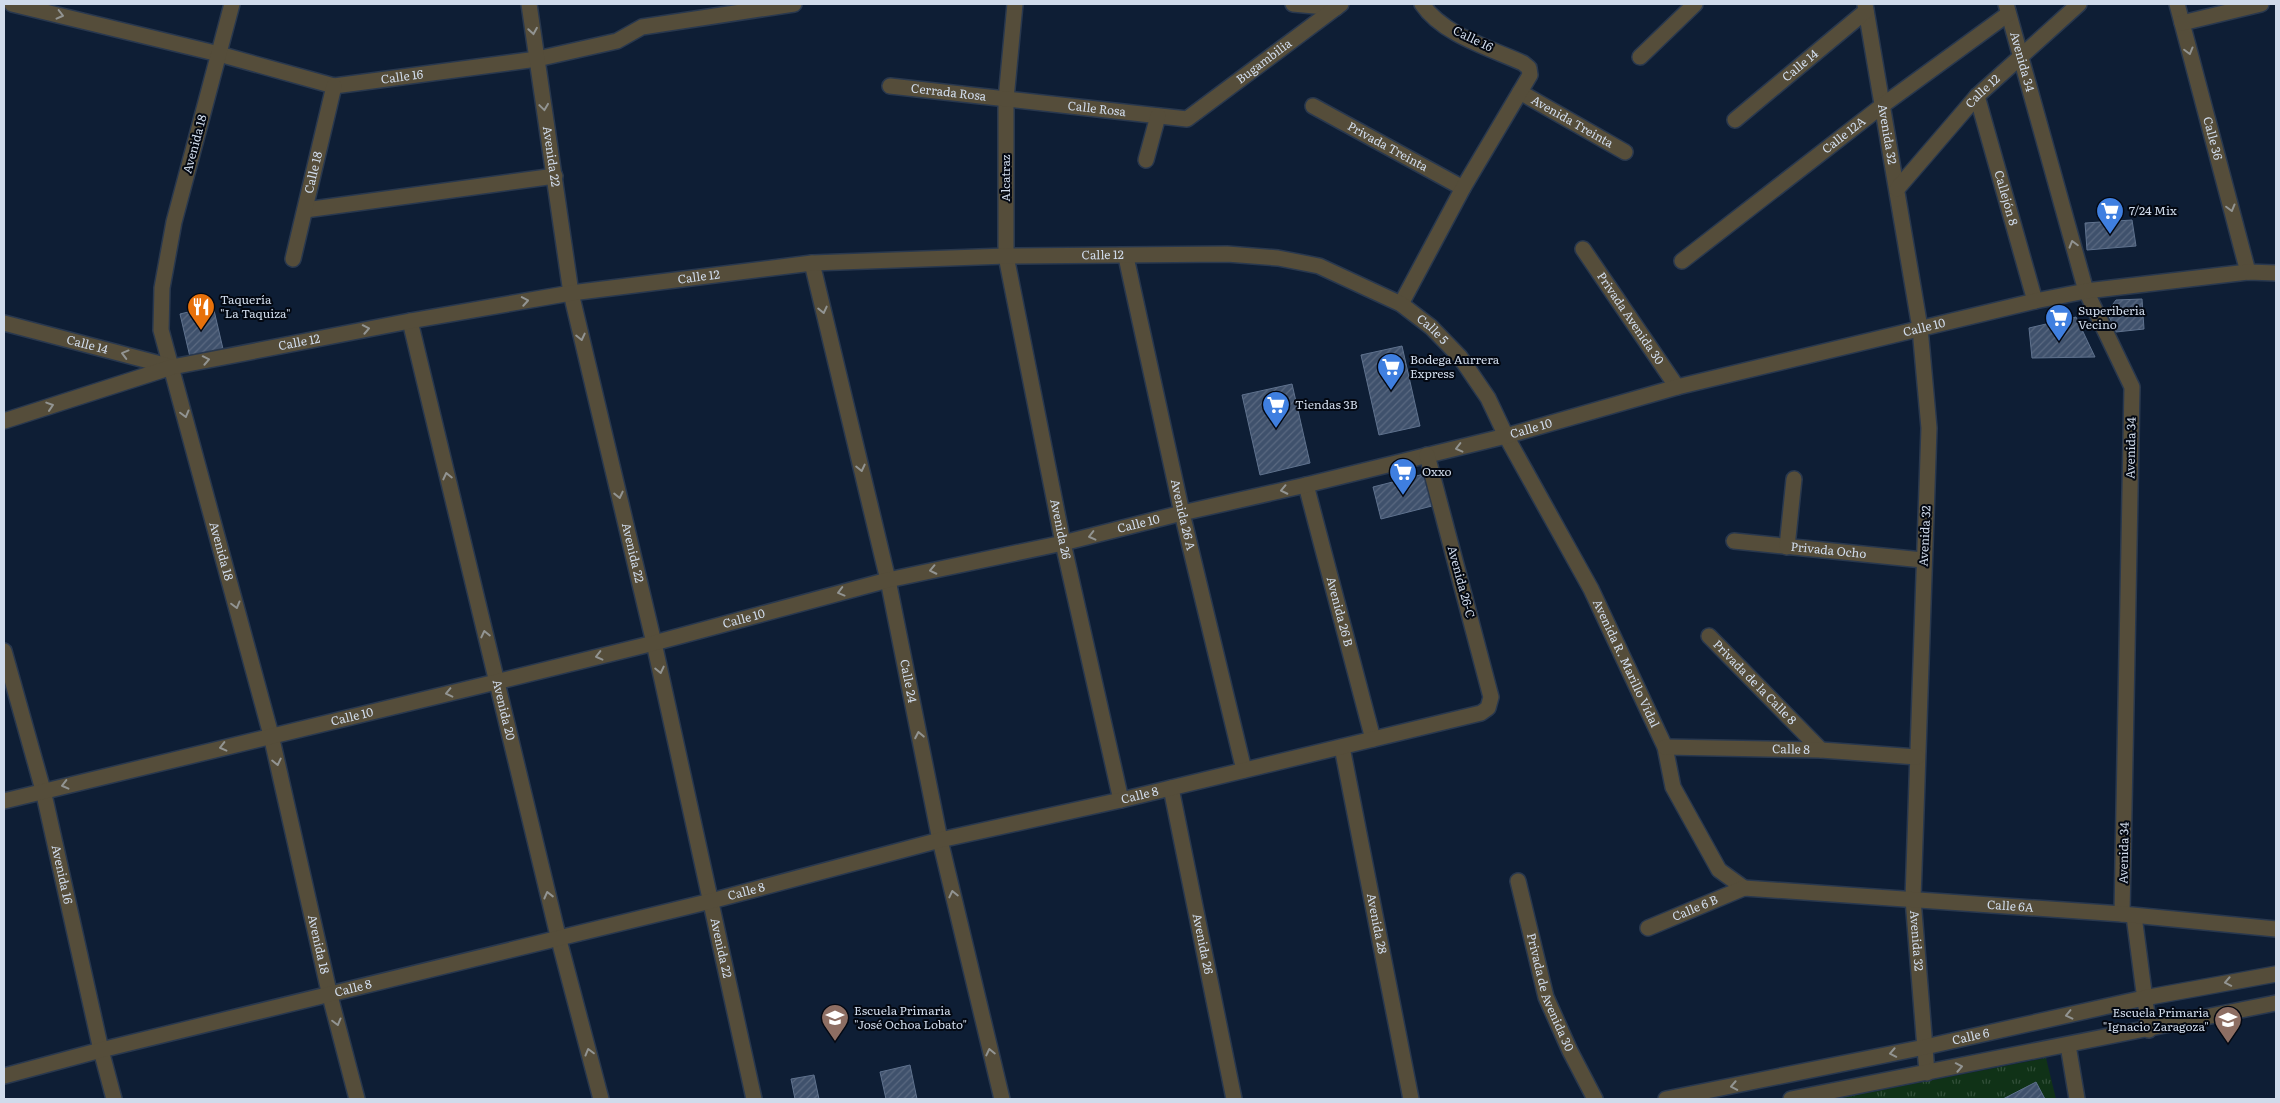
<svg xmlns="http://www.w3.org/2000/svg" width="2280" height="1103" font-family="Literata,serif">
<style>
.grass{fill:url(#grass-tufts)}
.building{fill:url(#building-hatch);stroke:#5f728e}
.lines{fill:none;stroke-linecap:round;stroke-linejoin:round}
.street-casing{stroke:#29384e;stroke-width:18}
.street{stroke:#554d3a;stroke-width:15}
.oneway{stroke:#929492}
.labels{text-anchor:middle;stroke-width:4;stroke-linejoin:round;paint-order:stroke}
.street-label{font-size:12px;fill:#d0dbeb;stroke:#030812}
.poi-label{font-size:12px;fill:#d0dbeb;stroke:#030812;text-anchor:start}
</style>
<defs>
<pattern id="grass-tufts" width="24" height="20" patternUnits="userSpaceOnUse" patternTransform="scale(1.25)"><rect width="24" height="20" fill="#103217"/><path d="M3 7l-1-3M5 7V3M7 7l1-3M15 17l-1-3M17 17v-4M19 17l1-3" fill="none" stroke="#324f39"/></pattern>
<pattern id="building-hatch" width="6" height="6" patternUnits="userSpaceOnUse" patternTransform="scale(1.25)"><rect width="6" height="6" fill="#3f516c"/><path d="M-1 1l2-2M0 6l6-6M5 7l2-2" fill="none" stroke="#5a6981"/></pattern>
</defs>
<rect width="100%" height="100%" fill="#0e1e35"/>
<path class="grass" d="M2046,1058L2056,1099H1836Z"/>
<path class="building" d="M2132,220L2136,246L2087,250L2085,223Z
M2142,299L2144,329L2116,332L2107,312L2116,300Z
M213,306L223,349L190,357L180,314Z
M2076,317L2095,357L2032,358L2029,328Z
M1402,346L1420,426L1379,435L1361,355Z
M1292,384L1310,463L1260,475L1242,395Z
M1424,474L1432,506L1381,519L1373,487Z
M910,1065L917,1099H886L880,1072Z
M814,1075L819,1099H795L791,1079Z
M2036,1082L2045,1099H2003Z"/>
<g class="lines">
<defs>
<g id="street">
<path id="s1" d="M12,4L219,54L334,86L537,59L617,41L642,27L794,4"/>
<path id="s2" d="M232,4L174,222L162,288L161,330L271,735L330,996L357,1099"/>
<path id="s3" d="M529,4L571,293L654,643L754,1099"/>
<path id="s4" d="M1015,4L1006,99V256L1063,543L1121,800"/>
<path d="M1293,4L1336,8"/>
<path id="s5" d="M1865,4L1920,328L1929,428L1913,899L1927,1073"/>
<path id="s6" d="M2006,4L2086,291L2132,387L2122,914"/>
<path id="s7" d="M2177,4L2248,272"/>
<path d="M2182,23L2261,4"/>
<path d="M1640,57L1695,4"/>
<path id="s8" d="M890,86L1187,119L1341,4"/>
<path id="s9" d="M1520,92L1625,152"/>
<path id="s10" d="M1977,96L2035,301"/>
<path id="s11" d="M1313,106L1463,188"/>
<path id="s12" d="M1735,120L1866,11"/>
<path d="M1146,160L1158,116"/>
<path id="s13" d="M1897,189L1977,96L2079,4"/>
<path d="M305,210L555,176"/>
<path id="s14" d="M1583,249L1677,387"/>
<path id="s15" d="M1126,257L1182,513L1244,770"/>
<path id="s16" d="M293,259L334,86"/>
<path id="s17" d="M1682,261L1883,105L2008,14"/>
<path id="s18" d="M812,263L888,580L940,840L1002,1099"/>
<path d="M1401,304L1463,188L1530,75L1529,68L1523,63C1490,48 1443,35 1422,4"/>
<path id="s19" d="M410,321L559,940L601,1099"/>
<path id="s20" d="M4,323L172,367"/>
<path id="s21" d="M4,421L172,367L410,321L571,293L812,263L1006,256L1227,254L1278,258L1319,266L1401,304L1431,327L1460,357L1488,398L1506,436L1591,589L1665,747L1673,787L1719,870L1744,888"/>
<path id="s22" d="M1306,485L1373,739"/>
<path id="s23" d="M1734,541L1923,560"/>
<path d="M1787,547L1794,479"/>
<path id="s24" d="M1709,636L1821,750"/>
<path id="s25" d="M4,651L43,790L101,1050L114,1099"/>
<path id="s26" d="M1342,747L1411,1099"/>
<path id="s27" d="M1665,747L1821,750L1917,757"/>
<path id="s28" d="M1171,788L1234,1099"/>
<path id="s29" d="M4,801L496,682L654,643L888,580L1063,543L1182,513L1306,485L1506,436L1677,387L2035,301L2086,291L2248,272L2276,273"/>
<path id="s30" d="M1518,881L1546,997L1570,1051L1595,1099"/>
<path d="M2134,916L2149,1030"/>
<path id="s31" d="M1648,928L1744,888L2122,914L2276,929"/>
<path d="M2068,1045L2077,1099"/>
<path id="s32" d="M4,1076L101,1050L711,901L940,840L1121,800L1481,713L1488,708L1491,697L1427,455"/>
<path id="s33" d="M1666,1099L1925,1047L2144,998L2276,974"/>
<path d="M1791,1099L2276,1003"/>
</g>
</defs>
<use href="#street" class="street-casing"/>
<use href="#street" class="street"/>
</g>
<defs><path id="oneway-chevron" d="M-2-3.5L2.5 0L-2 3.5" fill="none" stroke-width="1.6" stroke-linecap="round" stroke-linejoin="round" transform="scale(1.25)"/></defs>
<g class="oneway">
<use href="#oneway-chevron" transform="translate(60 15) rotate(14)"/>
<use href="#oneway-chevron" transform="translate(533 31) rotate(81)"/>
<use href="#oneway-chevron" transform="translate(2189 51) rotate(75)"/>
<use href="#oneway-chevron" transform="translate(544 107) rotate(82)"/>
<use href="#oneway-chevron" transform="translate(2231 208) rotate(75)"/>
<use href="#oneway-chevron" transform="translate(2073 244) rotate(-106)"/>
<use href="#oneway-chevron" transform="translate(525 301) rotate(-10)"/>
<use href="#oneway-chevron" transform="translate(823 310) rotate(77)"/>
<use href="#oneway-chevron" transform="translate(366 329) rotate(-11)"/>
<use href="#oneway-chevron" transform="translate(581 337) rotate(77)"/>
<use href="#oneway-chevron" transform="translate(125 354) rotate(-165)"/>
<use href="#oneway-chevron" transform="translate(206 360) rotate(-11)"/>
<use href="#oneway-chevron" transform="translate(50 406) rotate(-18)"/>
<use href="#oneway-chevron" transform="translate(185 414) rotate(75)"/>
<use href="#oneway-chevron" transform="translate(1459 448) rotate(166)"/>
<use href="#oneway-chevron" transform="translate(861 468) rotate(77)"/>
<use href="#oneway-chevron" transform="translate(447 476) rotate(-103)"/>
<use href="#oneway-chevron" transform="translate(1284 490) rotate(168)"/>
<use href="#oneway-chevron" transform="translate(619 495) rotate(77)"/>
<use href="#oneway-chevron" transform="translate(1092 536) rotate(166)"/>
<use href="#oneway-chevron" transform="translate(933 570) rotate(168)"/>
<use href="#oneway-chevron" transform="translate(841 592) rotate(165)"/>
<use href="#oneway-chevron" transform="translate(236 605) rotate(75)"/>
<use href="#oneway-chevron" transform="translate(485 634) rotate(-103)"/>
<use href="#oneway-chevron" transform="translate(599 656) rotate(166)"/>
<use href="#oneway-chevron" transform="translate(660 670) rotate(77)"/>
<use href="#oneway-chevron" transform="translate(449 693) rotate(167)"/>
<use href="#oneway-chevron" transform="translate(919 735) rotate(-101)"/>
<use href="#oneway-chevron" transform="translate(223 747) rotate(166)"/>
<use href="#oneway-chevron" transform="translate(277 762) rotate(77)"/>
<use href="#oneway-chevron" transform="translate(65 785) rotate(166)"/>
<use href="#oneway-chevron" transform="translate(953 894) rotate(-103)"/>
<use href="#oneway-chevron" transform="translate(548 895) rotate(-104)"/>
<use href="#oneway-chevron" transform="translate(2228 982) rotate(169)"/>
<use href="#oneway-chevron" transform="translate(2069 1015) rotate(167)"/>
<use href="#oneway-chevron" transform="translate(337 1022) rotate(75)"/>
<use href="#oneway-chevron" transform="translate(589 1052) rotate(-105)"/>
<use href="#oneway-chevron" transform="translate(990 1052) rotate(-103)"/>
<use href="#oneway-chevron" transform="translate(1893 1053) rotate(169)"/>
<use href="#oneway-chevron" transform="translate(1959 1067) rotate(-11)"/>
<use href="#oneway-chevron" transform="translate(1734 1086) rotate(169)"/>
</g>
<defs>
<symbol id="supermarket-pin" viewBox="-11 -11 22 30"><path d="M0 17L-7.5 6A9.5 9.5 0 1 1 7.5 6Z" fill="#3f7fe0" stroke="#030812"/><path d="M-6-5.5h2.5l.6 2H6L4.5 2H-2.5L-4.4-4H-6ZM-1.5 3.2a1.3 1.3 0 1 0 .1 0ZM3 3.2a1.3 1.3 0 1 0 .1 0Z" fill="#fff"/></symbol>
<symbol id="restaurant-pin" viewBox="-11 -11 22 30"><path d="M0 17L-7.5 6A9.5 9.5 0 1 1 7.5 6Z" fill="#e8710a" stroke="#030812"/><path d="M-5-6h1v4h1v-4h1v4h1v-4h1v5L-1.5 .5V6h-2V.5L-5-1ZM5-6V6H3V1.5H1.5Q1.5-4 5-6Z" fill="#fff"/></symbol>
<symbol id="school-pin" viewBox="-11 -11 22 30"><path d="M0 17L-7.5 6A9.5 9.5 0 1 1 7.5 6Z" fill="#8d6e63" stroke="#030812"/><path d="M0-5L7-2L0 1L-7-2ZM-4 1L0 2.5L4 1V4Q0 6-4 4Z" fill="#fff"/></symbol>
</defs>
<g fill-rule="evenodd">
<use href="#supermarket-pin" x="2094" y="195" width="32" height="43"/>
<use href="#restaurant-pin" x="185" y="291" width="32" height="43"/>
<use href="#supermarket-pin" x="2043" y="302" width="32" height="43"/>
<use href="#supermarket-pin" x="1375" y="351" width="32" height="43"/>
<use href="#supermarket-pin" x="1260" y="389" width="32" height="43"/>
<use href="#supermarket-pin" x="1387" y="456" width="32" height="43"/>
<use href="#school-pin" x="819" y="1002" width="32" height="43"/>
<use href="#school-pin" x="2212" y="1004" width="32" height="43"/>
</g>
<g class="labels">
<g class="street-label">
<text transform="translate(1473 39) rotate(26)" y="4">Calle 16</text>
<text dy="4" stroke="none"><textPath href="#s8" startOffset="395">Bugambilia</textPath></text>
<text dy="4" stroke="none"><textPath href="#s6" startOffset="60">Avenida 34</textPath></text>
<text dy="4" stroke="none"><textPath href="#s12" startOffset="85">Calle 14</textPath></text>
<text dy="4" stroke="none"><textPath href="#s1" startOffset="401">Calle 16</textPath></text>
<text dy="4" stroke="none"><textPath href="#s13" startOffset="130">Calle 12</textPath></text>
<text dy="4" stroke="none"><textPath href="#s8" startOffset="59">Cerrada Rosa</textPath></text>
<text dy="4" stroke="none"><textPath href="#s8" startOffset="208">Calle Rosa</textPath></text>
<text dy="4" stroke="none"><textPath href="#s9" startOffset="60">Avenida Treinta</textPath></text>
<text dy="4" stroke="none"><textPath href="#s5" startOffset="132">Avenida 32</textPath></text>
<text dy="4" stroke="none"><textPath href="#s17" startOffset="205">Calle 12A</textPath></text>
<text dy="4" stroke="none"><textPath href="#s7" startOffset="139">Calle 36</textPath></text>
<text transform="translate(195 144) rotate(-75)" y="4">Avenida 18</text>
<text dy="4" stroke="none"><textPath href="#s11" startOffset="85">Privada Treinta</textPath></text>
<text dy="4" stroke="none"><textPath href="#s3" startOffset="154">Avenida 22</textPath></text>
<text dy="4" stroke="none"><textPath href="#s16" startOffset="89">Calle 18</textPath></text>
<text transform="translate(1006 178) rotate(-90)" y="4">Alcatraz</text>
<text dy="4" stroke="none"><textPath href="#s10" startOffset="106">Callejón 8</textPath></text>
<text dy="4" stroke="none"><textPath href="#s21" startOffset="1116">Calle 12</textPath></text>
<text dy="4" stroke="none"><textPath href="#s21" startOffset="711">Calle 12</textPath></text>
<text dy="4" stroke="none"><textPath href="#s14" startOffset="84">Privada Avenida 30</textPath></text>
<text dy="4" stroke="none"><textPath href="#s29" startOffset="1978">Calle 10</textPath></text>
<text dy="4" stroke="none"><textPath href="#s21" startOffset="1464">Calle 5</textPath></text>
<text dy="4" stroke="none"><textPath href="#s21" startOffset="306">Calle 12</textPath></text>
<text dy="4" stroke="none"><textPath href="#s20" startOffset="86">Calle 14</textPath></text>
<text dy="4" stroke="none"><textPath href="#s29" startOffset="1572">Calle 10</textPath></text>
<text transform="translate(2131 448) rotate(-89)" y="4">Avenida 34</text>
<text dy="4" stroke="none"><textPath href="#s15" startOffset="264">Avenida 26 A</textPath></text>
<text dy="4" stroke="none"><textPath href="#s29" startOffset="1168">Calle 10</textPath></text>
<text dy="4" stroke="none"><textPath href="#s4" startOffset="531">Avenida 26</textPath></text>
<text transform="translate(1925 536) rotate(-87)" y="4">Avenida 32</text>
<text dy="4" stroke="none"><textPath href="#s2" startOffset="564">Avenida 18</textPath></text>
<text dy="4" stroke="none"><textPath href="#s23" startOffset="95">Privada Ocho</textPath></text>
<text dy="4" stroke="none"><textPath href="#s3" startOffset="559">Avenida 22</textPath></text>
<text transform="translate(1461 582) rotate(75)" y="4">Avenida 26-C</text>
<text dy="4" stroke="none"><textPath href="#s22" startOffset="131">Avenida 26 B</textPath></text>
<text dy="4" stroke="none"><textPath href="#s29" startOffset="762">Calle 10</textPath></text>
<text dy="4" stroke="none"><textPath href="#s21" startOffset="1852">Avenida R. Marillo Vidal</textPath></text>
<text dy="4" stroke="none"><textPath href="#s18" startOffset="429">Calle 24</textPath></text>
<text dy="4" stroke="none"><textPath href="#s24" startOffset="65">Privada de la Calle 8</textPath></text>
<text dy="4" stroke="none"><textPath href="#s19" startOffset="400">Avenida 20</textPath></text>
<text dy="4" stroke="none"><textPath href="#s29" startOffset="358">Calle 10</textPath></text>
<text dy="4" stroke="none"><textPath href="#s27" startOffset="126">Calle 8</textPath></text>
<text dy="4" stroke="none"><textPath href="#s32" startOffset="1170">Calle 8</textPath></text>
<text transform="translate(2124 853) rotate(-89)" y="4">Avenida 34</text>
<text dy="4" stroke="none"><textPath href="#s25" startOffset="231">Avenida 16</textPath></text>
<text dy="4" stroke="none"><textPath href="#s32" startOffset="765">Calle 8</textPath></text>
<text dy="4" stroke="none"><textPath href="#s31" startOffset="371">Calle 6A</textPath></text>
<text dy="4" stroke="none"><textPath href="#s31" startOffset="51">Calle 6 B</textPath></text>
<text dy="4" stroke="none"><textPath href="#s26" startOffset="180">Avenida 28</textPath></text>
<text dy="4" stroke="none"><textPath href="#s5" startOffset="942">Avenida 32</textPath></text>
<text dy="4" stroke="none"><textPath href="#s28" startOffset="159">Avenida 26</textPath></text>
<text dy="4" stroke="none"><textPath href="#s2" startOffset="969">Avenida 18</textPath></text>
<text dy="4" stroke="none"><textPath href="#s3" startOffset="964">Avenida 22</textPath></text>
<text dy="4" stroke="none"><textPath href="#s32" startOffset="360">Calle 8</textPath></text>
<text dy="4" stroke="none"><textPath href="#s30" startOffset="116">Privada de Avenida 30</textPath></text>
<text dy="4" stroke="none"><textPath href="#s33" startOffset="311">Calle 6</textPath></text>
</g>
<g class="poi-label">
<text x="2129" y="215">7/24 Mix</text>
<text x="220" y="304">Taquería<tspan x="220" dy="14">"La Taquiza"</tspan></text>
<text x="2078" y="315">Superiberia<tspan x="2078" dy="14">Vecino</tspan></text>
<text x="1410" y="364">Bodega Aurrera<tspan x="1410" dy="14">Express</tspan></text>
<text x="1295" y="409">Tiendas 3B</text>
<text x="1422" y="476">Oxxo</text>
<text x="854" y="1015">Escuela Primaria<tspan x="854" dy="14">"José Ochoa Lobato"</tspan></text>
<text x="2209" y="1017" text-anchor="end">Escuela Primaria<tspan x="2209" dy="14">"Ignacio Zaragoza"</tspan></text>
</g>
</g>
<rect width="2280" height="1103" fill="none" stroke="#d0dbeb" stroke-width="10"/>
</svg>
